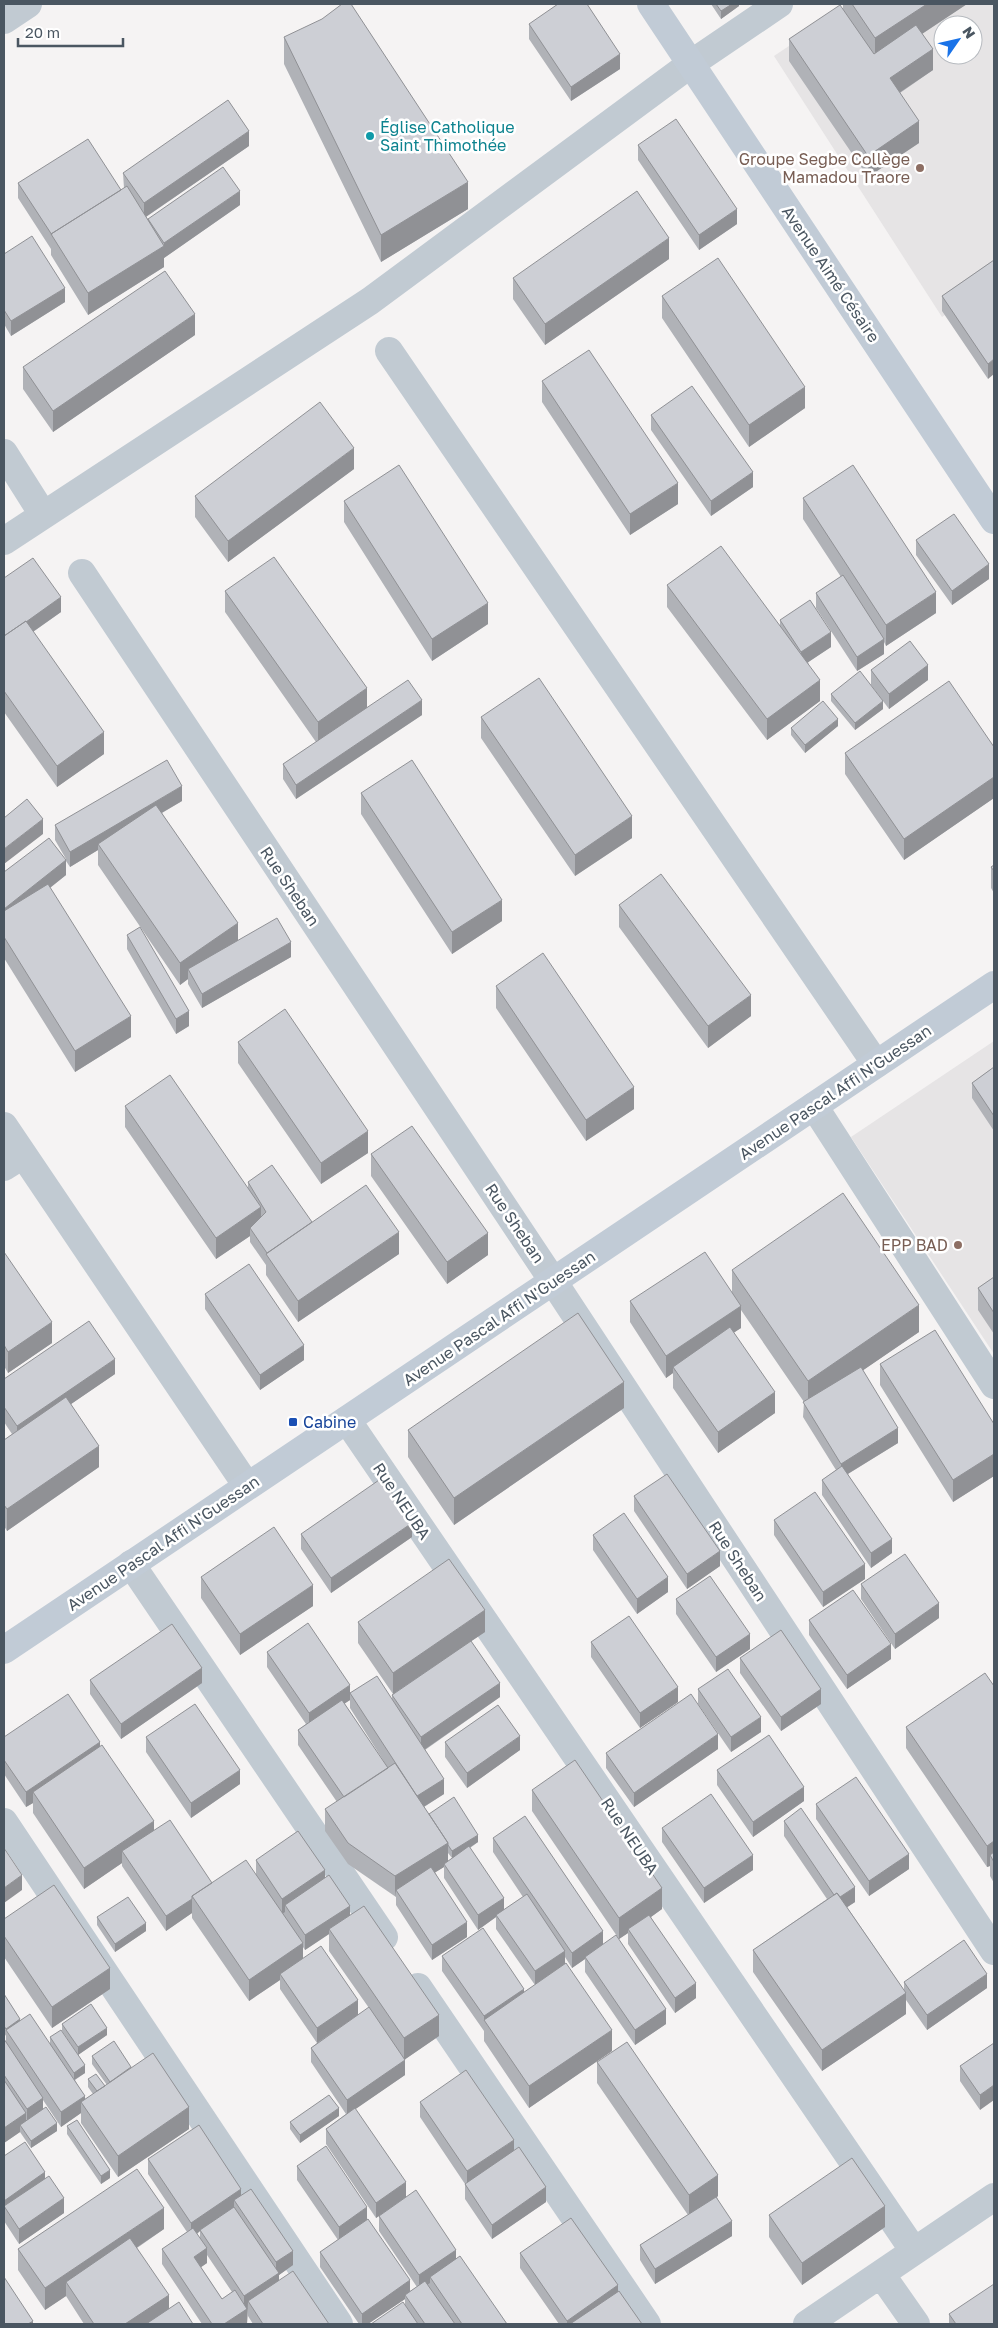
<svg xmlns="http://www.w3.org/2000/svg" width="998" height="2328" font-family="'Golos Text',sans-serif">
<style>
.education{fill:#e6e4e5;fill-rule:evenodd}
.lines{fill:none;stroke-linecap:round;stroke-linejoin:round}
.street{stroke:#c1cad2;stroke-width:28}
.secondary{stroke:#c1cbd6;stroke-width:28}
.wall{fill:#b0b2b7;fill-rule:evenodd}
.shaded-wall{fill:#909195}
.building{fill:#cdcfd5;stroke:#909195}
.culture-dot{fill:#0f9aa8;stroke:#fff;stroke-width:2}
.education-dot{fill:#8d6e63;stroke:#fff;stroke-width:2}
.transit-dot{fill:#1a4fb4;stroke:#fff;stroke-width:2}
.labels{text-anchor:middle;stroke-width:5;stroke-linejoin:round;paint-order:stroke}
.culture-label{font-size:16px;fill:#0d838f;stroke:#fff;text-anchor:start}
.education-label{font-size:16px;fill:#785e54;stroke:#fff;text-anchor:end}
.street-label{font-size:16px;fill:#4a5661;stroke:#fff}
.transit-label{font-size:16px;fill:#164399;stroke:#fff;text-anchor:start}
</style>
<rect width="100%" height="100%" fill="#f5f3f3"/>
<path class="education" d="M852,4H994V281L942,317L774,56ZM943,25H973V55H943Z
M994,1041V1354L851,1137Z"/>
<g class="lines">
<path class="street" d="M4,20L28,4
M389,351L876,1064
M4,453L42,513
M4,541L370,301L692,63L779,4
M82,573L553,1281L994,1951
M814,1106L994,1385
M4,1126L247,1486
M4,1167L23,1155
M347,1420L914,2251
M131,1564L384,1937
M4,1822L339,2324
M418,1987L647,2324
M881,2274L916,2324
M807,2324L994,2197"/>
<path class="secondary" d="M651,4L994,520
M4,1650L994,985"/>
</g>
<path class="wall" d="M711,4H739V6L721,19Z
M843,4H967L922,34L933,70L900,93L919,143L868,177L789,61V39L843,8Z
M529,24L620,69L571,101L529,39Z
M284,37L468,209L381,262L284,64Z
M638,145L737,224L699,250L638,160Z
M249,146L146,217L148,219L240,205L164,258V267L88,315L51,255V249L18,198V183L121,190L124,188L123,173Z
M4,254L65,302L11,336L4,324Z
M669,259L545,345L513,299V278Z
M994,260L988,379L942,311V296Z
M662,296L805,408L749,447L662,318Z
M195,335L53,432L23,389V367Z
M542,381L678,504L630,535L542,402Z
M651,415L753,487L711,516L651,430Z
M354,469L228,562L195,517V496Z
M803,498L936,613L886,646L884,642V654L857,671L816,608V593L841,577L803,519Z
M344,501L488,624L432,661L344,522Z
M916,540L989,579L952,605L916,555Z
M4,578L61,612L33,632L104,754L57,787L4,712Z
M667,585L780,625V620L831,647L808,662L820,701L767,740L667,607Z
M225,591L367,707L422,715L296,799L283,779V764L316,742L225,612Z
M871,670L928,680L889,709L871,685Z
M831,694L883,709L855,730L831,701Z
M481,717L632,838L575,876L481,738Z
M838,726L805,753L791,735V728Z
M994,747V798L904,860L845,774V753Z
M361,793L502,921L452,954L361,814Z
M182,801L162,813L238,940L291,957L202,1008L188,984V979L180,985L98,865V850L70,867L66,861V875L50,888L131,1037L75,1072L4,958V872L66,859L55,840V825Z
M994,865V893L991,888V867Z
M619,905L751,1016L708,1048L619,927Z
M127,935L189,1026L176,1034L127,949Z
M496,986L634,1109L586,1141L496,1008Z
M238,1042L368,1153L321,1184L238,1063Z
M994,1067V1131L972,1098V1083Z
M125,1106L248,1188V1182L312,1222L399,1254L298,1322L266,1275V1265L250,1242V1236L216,1259L125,1127Z
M371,1154L488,1255L447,1284L371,1176Z
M4,1252L52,1343L8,1373L4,1366Z
M732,1270L919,1332L863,1370L898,1443L848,1474L892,1553L871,1568L822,1495V1480L836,1470L803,1417L804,1402L741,1310V1328L733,1333L775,1413L718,1453L673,1388V1373L666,1378L630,1322V1301L732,1292Z
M994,1277V1334L978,1310V1288Z
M205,1294L304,1360L260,1390L205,1309Z
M880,1364L994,1424V1476L953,1502L880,1385Z
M115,1374L71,1404L99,1467L7,1531L4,1526V1440L12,1434L4,1422V1379Z
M624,1408L454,1525L408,1457V1430Z
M634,1496L720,1566L687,1589L634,1511Z
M774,1520L865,1579L823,1607L774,1535Z
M301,1534L412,1537L331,1593L301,1549Z
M593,1535L668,1592L637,1614L593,1550Z
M201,1577L313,1606L240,1655L201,1598Z
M861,1584L939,1618L895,1649L861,1599Z
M676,1599L750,1649L716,1672L676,1614Z
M809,1620L891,1659L847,1689L809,1635Z
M358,1622L485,1632L471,1641L500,1697L425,1750L444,1794L424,1807L429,1814L478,1842L470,1848L504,1910L523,1897L493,1852V1838L603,1944L666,2024L635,2045L585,1972V1959L572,1968L565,1957V1964L612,2051L529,2108L484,2041V2031L442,1971V1956L524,1992L535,1985L496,1929V1917L478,1930L444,1878V1867L435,1872L467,1937L432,1960L396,1905V1897L348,1864L325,1831V1809L337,1802L298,1745V1730L306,1724L267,1667V1652L350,1700L344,1703L388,1768L350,1708V1693L392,1700V1695L393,1694L358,1643ZM448,1853L452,1858L448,1861Z
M591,1642L678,1702L640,1728L591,1657Z
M740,1658L821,1704L781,1731L740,1673Z
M90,1680L202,1683L121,1739L90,1694Z
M994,1686V1883L990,1876V1866L987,1867L906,1748V1727Z
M698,1689L761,1732L731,1752L698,1704Z
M4,1737L100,1746L154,1830L212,1883L256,1874V1860L325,1878L350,1916L439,2036L404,2060L405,2075L355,2109L406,2197L456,2258L507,2324H371L405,2305V2299L368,2324H359L320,2267V2252L338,2240L297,2180V2166L367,2219L410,2291L417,2287L379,2231V2216L376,2218L326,2144V2129L346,2114L311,2062V2048L317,2043L280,1989V1980L249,2001L192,1918V1913L166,1931L122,1866V1863L84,1889L33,1813V1803L26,1807L4,1774ZM329,1934V1951L369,2008L358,2015L303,1958V1947L305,1950Z
M146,1737L240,1784L191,1818L146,1752Z
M445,1742L520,1750L467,1788L445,1757Z
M718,1749L634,1807L606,1768V1753Z
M717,1770L804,1801L753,1837L717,1785Z
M532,1790L662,1909L651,1917L696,1998L675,2013L628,1944V1933L619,1939L532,1811Z
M816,1804L909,1869L869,1896L816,1819Z
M784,1821L855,1902L847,1907L904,1990V1982L987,1988L927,2030L906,2000V2014L822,2071L753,1972V1950L827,1899L784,1836Z
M662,1828L753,1870L704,1903L662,1842Z
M97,1917L146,1931L115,1952L97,1925Z
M4,1919L110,1989L52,2028L4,1957Z
M4,1994L20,2021L50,2044V2037L85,2073L75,2080L85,2099L93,2094L88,2087V2079L105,2086L107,2085L92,2064V2056L131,2068L189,2129L118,2177L81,2123V2113L61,2127L43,2100V2109L57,2131L31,2148L20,2132L4,2143V2039L6,2043V2036L4,2033Z
M62,2024L107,2035L78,2055L62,2031Z
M994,2043L980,2110L960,2081V2066Z
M597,2062L718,2196L717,2197L732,2236L655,2284L640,2260V2245L688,2215L597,2083Z
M420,2102L514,2151L546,2202L492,2239L465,2199V2184L420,2117Z
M339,2116L300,2143L290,2129V2122Z
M67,2126L110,2178L101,2184L67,2134Z
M4,2156L45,2178L64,2213L19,2244L4,2221Z
M148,2159L241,2196L293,2265L279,2275V2281L329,2324H253L248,2316V2308L247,2324H202L162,2264V2249L187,2232L148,2174ZM200,2231V2238L197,2234ZM207,2255L232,2292L222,2299L201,2267L207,2263Z
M769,2215L885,2227L802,2285L769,2237Z
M164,2229L137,2248L169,2309L193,2324H84L66,2296L45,2310L18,2270V2249Z
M520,2253L618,2292L642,2324H559L520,2268Z
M949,2314L994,2324H949Z"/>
<path class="shaded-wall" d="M732,4H739V6L721,19V11Z
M927,4H967L875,65V38Z
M933,49V70L890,99V78Z
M620,54V69L571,101V87Z
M919,121V143L868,177V156Z
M249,131V146L144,218V203Z
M468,182V209L381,262V235Z
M240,191V205L164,258V243Z
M737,209V224L699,250V235Z
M669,238V259L545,345V324Z
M164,246V267L88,315V293Z
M65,288V302L11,336V321Z
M195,314V335L53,432V411Z
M994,359V374L988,379V364Z
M805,387V408L749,447V425Z
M354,448V469L228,562V541Z
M753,472V487L711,516V501Z
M678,483V504L630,535V514Z
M989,564V579L952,605V591Z
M936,592V613L886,646V625Z
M61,597V612L4,652V637Z
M488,603V624L432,661V639Z
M831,632V647L801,667V652Z
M884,639V654L857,671V657Z
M928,665V680L889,709V694Z
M820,680V701L767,740V719Z
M367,688V709L318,744V722Z
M422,700V715L296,799V785Z
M883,701V709L855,730V723Z
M838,719V726L805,753V745Z
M104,732V754L57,787V766Z
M994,777V798L904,860V839Z
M182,786V801L101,848L98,844V850L70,867V852Z
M632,816V838L575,876V855Z
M43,819V834L4,864V849Z
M66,860V875L4,924V909Z
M502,900V921L452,954V932Z
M238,923V945L188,969V979L180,985V963Z
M291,942V957L202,1008V994Z
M751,995V1016L708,1048V1026Z
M189,1011V1026L176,1034V1019Z
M131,1016V1037L75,1072V1051Z
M634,1087V1109L586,1141V1120Z
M368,1131V1153L321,1184V1163Z
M261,1207V1228H250V1236L216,1259V1238Z
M399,1232V1254L298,1322V1301Z
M488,1233V1255L447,1284V1262Z
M919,1305V1332L808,1408V1381Z
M741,1306V1328L675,1371L673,1367V1373L666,1378V1356Z
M52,1322V1343L8,1373V1352Z
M304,1345V1360L260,1390V1375Z
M115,1359V1374L17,1441V1426Z
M624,1382V1408L454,1525V1498Z
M775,1392V1413L718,1453V1432Z
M898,1428V1443L841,1478V1464Z
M99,1446V1467L7,1531V1509Z
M994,1454V1476L953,1502V1480Z
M412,1523V1537L331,1593V1578Z
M892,1539V1553L871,1568V1553Z
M720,1551V1566L687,1589V1574Z
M865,1564V1579L823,1607V1592Z
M668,1577V1592L637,1614V1599Z
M313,1585V1606L240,1655V1634Z
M939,1603V1618L895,1649V1634Z
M485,1610V1632L393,1694V1673Z
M750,1634V1649L716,1672V1657Z
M891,1644V1659L847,1689V1675Z
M202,1668V1683L121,1739V1724Z
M500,1683V1697L421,1752V1737Z
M350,1685V1700L309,1728V1713Z
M678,1687V1702L640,1728V1713Z
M821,1689V1704L781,1731V1717Z
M761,1717V1732L731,1752V1737Z
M718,1734V1749L634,1807V1793Z
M520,1736V1750L467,1788V1773Z
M100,1742V1757L33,1792V1803L26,1807V1792Z
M240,1770V1784L191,1818V1803Z
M444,1779V1794L417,1811V1796Z
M804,1787V1801L753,1837V1822Z
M154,1821V1842L122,1851V1863L84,1889V1868Z
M478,1835V1842L452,1859V1851Z
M994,1841V1862L990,1855V1866L987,1867V1846Z
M448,1843V1864H444V1867L399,1895L396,1890L395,1897V1876Z
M909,1854V1869L869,1896V1881Z
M753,1855V1870L704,1903V1888Z
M325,1870V1884L285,1905V1912L282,1914V1899Z
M22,1875V1890L4,1903V1888Z
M855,1887V1902L837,1914V1899Z
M662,1888V1909L630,1932L628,1929V1933L619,1939V1918Z
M504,1898V1912L496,1915V1917L478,1930V1915Z
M192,1899V1913L166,1931V1916Z
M350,1906V1920L329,1929V1934L305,1950V1935Z
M467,1922V1937L432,1960V1945Z
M146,1923V1931L115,1952V1944Z
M603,1931V1946L585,1957V1959L572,1968V1953Z
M303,1943V1964L280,1974V1980L249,2001V1980Z
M565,1951V1965L535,1986V1971Z
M110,1968V1989L52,2028V2007Z
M987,1974V1988L927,2030V2015Z
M696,1983V1998L675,2013V1998Z
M524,1989V2004L484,2020V2016Z
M906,1993V2014L822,2071V2050Z
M358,2000V2015L317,2043V2028Z
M666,2009V2024L635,2045V2030Z
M439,2015V2036L404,2060V2038Z
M20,2019V2027L6,2030V2036V2029Z
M107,2028V2035L78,2055V2047Z
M612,2030V2051L529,2108V2086Z
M405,2060V2075L347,2115V2100Z
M85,2065V2073L74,2080V2073Z
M994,2085V2100L980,2110V2095Z
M85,2096V2108L81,2102V2113L61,2127V2112Z
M43,2098V2113L27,2124V2109Z
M189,2107V2129L118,2177V2156Z
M339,2108V2116L300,2143V2135Z
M26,2113V2128L20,2125V2132L4,2143V2128Z
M57,2123V2131L31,2148V2141Z
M514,2140V2154L467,2186V2171Z
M110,2170V2178L101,2184V2176Z
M45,2172V2187L4,2206V2201Z
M718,2175V2196L689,2216V2195Z
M406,2182V2197L376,2218V2203Z
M546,2187V2202L492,2239V2225Z
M241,2189V2203L234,2200V2208L200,2230V2231L191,2238V2223Z
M64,2198V2213L19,2244V2229Z
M885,2206V2227L802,2285V2263Z
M367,2207V2222L339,2242V2227Z
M164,2208V2229L72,2291L66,2282V2296L45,2310V2288Z
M732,2221V2236L655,2284V2269Z
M207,2248V2263L194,2272V2257Z
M456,2250V2265L430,2277V2283L419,2290V2275Z
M293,2251V2265L279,2275V2288L248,2301L247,2324H224L244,2311V2296L276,2275V2262Z
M410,2280V2295H405V2299L368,2324H362V2314Z
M618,2285V2300L583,2324H567V2321Z
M169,2295V2310L147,2324H125Z
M33,2321V2324H28Z"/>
<path class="building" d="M342,4H351L468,182L381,235L284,37L322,19Z
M558,4H587L620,54L571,87L529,24Z
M716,4H732L721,11Z
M852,4H927L875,38Z
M840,5L874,54L916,25L933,49L890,78L919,121L868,156L789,39Z
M228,100L249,131L144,203L123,173Z
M676,119L737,209L699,235L638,145Z
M88,139L121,190L51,234L52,235L18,183Z
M223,167L240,191L164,243L148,219Z
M127,186L164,246L88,293L51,234Z
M637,191L669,238L545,324L513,278Z
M32,236L65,288L11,321L4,310V254Z
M718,258L805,387L749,425L662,296Z
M994,260V359L988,364L942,296Z
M165,271L195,314L53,411L23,367Z
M589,350L678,483L630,514L542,381Z
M692,386L753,472L711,501L651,415Z
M320,402L354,448L228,541L195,496Z
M399,465L488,603L432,639L344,501Z
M853,465L936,592L886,625L803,498Z
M954,514L989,564L952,591L916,540Z
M721,546L820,680L767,719L667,585Z
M274,557L367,688L318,722L225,591Z
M33,558L61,597L26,622V621L4,636V578Z
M843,575L884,639L857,657L816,593Z
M810,600L831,632L801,652L780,620Z
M26,621L104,732L57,766L4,691V636Z
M910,641L928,665L889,694L871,670Z
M860,671L883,701L855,723L831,694Z
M539,678L632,816L575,855L481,717Z
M408,680L422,700L296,785L283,764Z
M949,681L994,747V777L904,839L845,753Z
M823,701L838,719L805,745L791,728Z
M167,760L182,786L70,852L55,825Z
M412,760L502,900L452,932L361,793Z
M27,799L43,819L4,849V818Z
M156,805L238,923L180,963L98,844Z
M49,838L66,860L4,909V872Z
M994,865V871L991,867Z
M661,874L751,995L708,1026L619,905Z
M48,884L131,1016L75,1051L4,937V911Z
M277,918L291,942L202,994L188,969Z
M140,927L189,1011L176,1019L127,935Z
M543,953L634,1087L586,1120L496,986Z
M285,1009L368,1131L321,1163L238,1042Z
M994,1067V1116L972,1083Z
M170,1075L261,1207L216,1238L125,1106Z
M412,1126L488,1233L447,1262L371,1154Z
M272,1165L312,1222L267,1253L250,1228L266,1212L248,1182Z
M366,1185L399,1232L298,1301L266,1254Z
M843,1193L919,1305L808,1381L732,1270Z
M4,1252L52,1322L8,1352L4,1345Z
M705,1252L741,1306L666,1356L630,1301Z
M249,1264L304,1345L260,1375L205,1294Z
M994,1277V1313L978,1288Z
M578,1313L624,1382L454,1498L408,1430Z
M89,1321L115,1359L17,1426L4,1407V1379Z
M730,1327L775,1392L718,1432L673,1367Z
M935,1330L994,1424V1454L953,1480L880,1364Z
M861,1367L898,1428L841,1464L803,1402Z
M66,1397L99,1446L7,1509L4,1505V1440Z
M842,1466L892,1539L871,1553L822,1480Z
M667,1474L720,1551L687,1574L634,1496Z
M382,1478L412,1523L331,1578L301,1534Z
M815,1492L865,1564L823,1592L774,1520Z
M624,1513L668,1577L637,1599L593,1535Z
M274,1527L313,1585L240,1634L201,1577Z
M905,1554L939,1603L895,1634L861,1584Z
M449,1559L485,1610L393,1673L358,1622Z
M710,1576L750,1634L716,1657L676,1599Z
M853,1590L891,1644L847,1675L809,1620Z
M629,1616L678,1687L640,1713L591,1642Z
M308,1623L350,1685L309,1713L267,1652Z
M172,1624L202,1668L121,1724L90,1680Z
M781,1630L821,1689L781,1717L740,1658Z
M471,1641L500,1683L421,1737L392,1695Z
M728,1669L761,1717L731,1737L698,1689Z
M985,1673L994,1686V1841L987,1846L906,1727Z
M377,1676L444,1779L417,1796L350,1693Z
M68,1694L100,1742L26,1792L4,1760V1737Z
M691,1694L718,1734L634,1793L606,1753Z
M342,1700L388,1768L344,1797L298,1730Z
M195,1704L240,1770L191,1803L146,1737Z
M498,1705L520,1736L467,1773L445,1742Z
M769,1735L804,1787L753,1822L717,1770Z
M102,1745L154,1821L84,1868L33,1792Z
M575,1760L662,1888L619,1918L532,1790Z
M395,1763L448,1843L395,1876L348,1843L325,1809Z
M856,1777L909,1854L869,1881L816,1804Z
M711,1794L753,1855L704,1888L662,1828Z
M454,1797L478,1835L452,1851L448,1845V1843L429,1814Z
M801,1808L855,1887L840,1897L837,1893L834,1895L784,1821Z
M525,1816L603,1931L572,1953L493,1838Z
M170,1820L212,1883L192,1896V1899L166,1916L122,1851Z
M298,1831L325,1870L282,1899L256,1860Z
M469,1846L504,1898L478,1915L444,1864Z
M4,1848L22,1875L4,1888Z
M994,1852V1862L990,1855Z
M246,1860L303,1943L249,1980L192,1896Z
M431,1867L467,1922L432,1945L396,1890Z
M329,1875L350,1906L305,1935L285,1905Z
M54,1885L110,1968L52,2007L4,1936V1919Z
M837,1893L906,1993L822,2050L753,1950Z
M527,1894L565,1951L535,1971L496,1915Z
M128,1897L146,1923L115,1944L97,1917Z
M364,1906L439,2015L404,2038L329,1929Z
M649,1915L696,1983L675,1998L628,1929Z
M483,1928L524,1989L484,2016L442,1956Z
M616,1935L666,2009L635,2030L585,1957Z
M964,1940L987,1974L927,2015L904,1982Z
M321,1946L358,2000L317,2028L280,1974Z
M566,1963L612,2030L529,2086L484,2020Z
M4,1994L20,2019L6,2029L4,2026Z
M91,2004L107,2028L78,2047L62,2024Z
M369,2007L405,2060L347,2100L311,2048Z
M30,2014L85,2096L61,2112L6,2030Z
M61,2030L85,2065L74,2073L50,2037Z
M4,2039L43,2098L27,2109L4,2075Z
M114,2041L131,2067L110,2082L92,2056Z
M627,2042L718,2175L689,2195L597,2062Z
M994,2043V2085L980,2095L960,2066Z
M153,2053L189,2107L118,2156L81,2102Z
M466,2070L514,2140L467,2171L420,2102Z
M96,2074L105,2086L97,2091L88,2079Z
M4,2080L26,2113L4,2128Z
M329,2095L339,2108L300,2135L290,2122Z
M46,2107L57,2123L31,2141L20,2125Z
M355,2108L406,2182L376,2203L326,2129Z
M77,2120L110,2170L101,2176L67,2126Z
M199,2125L241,2189L191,2223L148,2159Z
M25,2142L45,2172L4,2201V2156Z
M326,2146L367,2207L339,2227L297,2166Z
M519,2147L546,2187L492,2225L465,2184Z
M852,2158L885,2206L802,2263L769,2215Z
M137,2169L164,2208L45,2288L18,2249Z
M49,2176L64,2198L19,2229L4,2206Z
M251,2189L293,2251L276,2262L234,2200Z
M416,2190L456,2250L419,2275L379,2216Z
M716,2197L732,2221L655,2269L640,2245Z
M234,2207L279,2273L244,2296L200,2230Z
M571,2218L618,2285L567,2321L520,2253Z
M368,2219L410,2280L362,2314L320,2252Z
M193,2228L207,2248L194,2257L222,2299L235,2290L247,2309L224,2324H212L162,2249Z
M130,2238L169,2295L125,2324H94L66,2282Z
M460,2256L507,2324H462L430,2277Z
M293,2271L329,2324H263L248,2301Z
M4,2277L33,2321L28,2324H4Z
M425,2281L455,2324H425L405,2295Z
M994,2284V2324H956L949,2314Z
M619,2291L642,2324H570Z
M179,2302L193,2324H146Z
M403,2302L418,2324H371Z"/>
<circle class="culture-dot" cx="370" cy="136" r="5"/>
<g class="education-dot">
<circle cx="920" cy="168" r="5"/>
<circle cx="958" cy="1245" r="5"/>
</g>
<rect class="transit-dot" x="288" y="1417" width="10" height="10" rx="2.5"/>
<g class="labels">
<g class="culture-label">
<text x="380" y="133">Église Catholique<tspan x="380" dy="18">Saint Thimothée</tspan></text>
</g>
<g class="education-label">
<text x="910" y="165">Groupe Segbe Collège<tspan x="910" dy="18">Mamadou Traore</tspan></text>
<text x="948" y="1251">EPP BAD</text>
</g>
<g class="street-label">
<text transform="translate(831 274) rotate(56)" y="6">Avenue Aimé Césaire</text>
<text transform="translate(290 886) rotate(56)" y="6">Rue Sheban</text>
<text transform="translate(835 1092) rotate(-34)" y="6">Avenue Pascal Affi N'Guessan</text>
<text transform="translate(515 1223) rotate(56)" y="6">Rue Sheban</text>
<text transform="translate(499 1318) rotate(-34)" y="6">Avenue Pascal Affi N'Guessan</text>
<text transform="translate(402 1501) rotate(56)" y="6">Rue NEUBA</text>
<text transform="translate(163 1543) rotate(-34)" y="6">Avenue Pascal Affi N'Guessan</text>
<text transform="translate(738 1561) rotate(57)" y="6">Rue Sheban</text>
<text transform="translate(630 1836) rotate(56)" y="6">Rue NEUBA</text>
</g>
<g class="transit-label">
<text x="303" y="1428">Cabine</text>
</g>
</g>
<rect width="998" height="2328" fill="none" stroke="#4a5661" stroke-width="10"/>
<g transform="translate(958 40) rotate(56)"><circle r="24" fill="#ffffff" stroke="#b7bbc0"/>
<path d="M0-4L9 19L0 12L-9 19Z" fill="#1a73e8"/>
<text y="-8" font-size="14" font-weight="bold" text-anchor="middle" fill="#4a5661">N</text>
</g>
<path d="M18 38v8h105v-8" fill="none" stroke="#4a5661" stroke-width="2.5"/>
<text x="25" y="38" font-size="15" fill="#4a5661" stroke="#ffffff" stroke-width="4" paint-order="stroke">20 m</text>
</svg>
